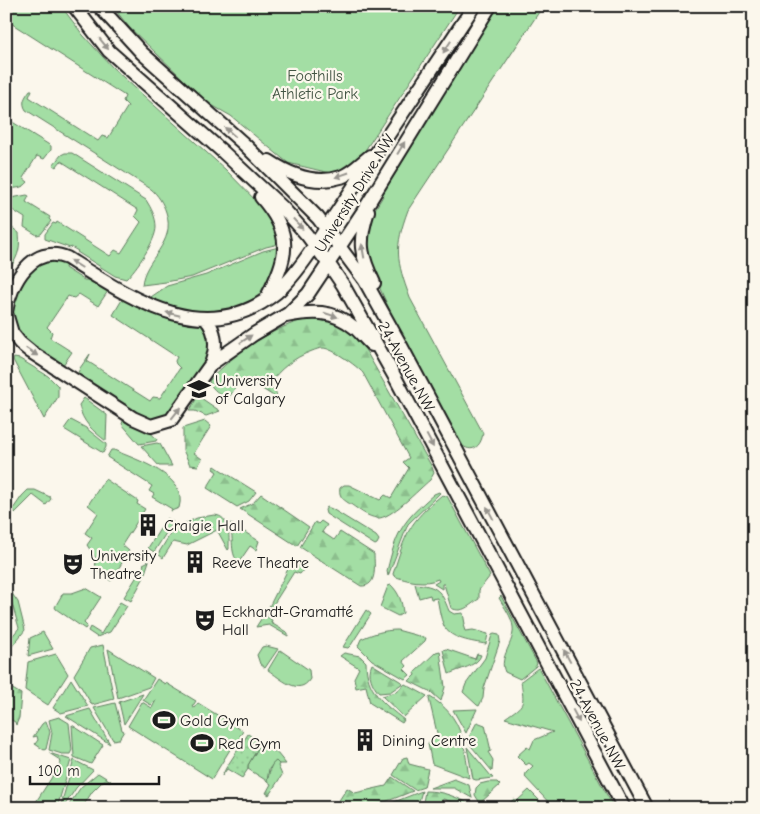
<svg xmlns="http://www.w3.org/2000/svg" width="760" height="814" font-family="'Comic Neue',sans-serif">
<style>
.green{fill:#a3dea4;stroke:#607d60}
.forest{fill:url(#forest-firs);stroke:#607d60}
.garden{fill:url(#garden-dots);stroke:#607d60}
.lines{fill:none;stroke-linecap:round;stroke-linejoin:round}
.tertiary-casing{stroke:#1c1c1c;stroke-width:16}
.tertiary{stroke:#fbf7ec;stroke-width:12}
.oneway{fill:#97948e}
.labels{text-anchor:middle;stroke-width:4.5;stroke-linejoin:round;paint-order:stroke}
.park-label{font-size:16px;fill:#445645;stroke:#fbf7ec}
.street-label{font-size:16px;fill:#1c1c1c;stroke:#fbf7ec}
.poi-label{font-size:16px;fill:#1c1c1c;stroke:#fbf7ec;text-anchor:start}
</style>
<defs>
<pattern id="forest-firs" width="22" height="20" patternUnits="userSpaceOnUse" patternTransform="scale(1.25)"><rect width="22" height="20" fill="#a3dea4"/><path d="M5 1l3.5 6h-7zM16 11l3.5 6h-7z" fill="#8cbe8d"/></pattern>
<pattern id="garden-dots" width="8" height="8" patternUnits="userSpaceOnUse" patternTransform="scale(1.25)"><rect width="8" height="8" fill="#a3dea4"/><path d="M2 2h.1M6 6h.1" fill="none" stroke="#8cbe8d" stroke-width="1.8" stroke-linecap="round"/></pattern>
</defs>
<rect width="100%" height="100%" fill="#fbf7ec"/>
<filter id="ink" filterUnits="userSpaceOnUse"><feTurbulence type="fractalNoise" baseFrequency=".02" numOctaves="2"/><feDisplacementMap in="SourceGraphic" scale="10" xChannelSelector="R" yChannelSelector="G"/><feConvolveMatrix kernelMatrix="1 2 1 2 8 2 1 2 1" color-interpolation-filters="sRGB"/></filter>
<g filter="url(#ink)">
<path class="green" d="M6,6H61L83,35L113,68L226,170L261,206L269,216L276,230L279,244L266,247L192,277L166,282L142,285C144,258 177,244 166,212C163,203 158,195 151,189L26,110C21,102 25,97 30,90H32L29,97L98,141L102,136L108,138L128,106L123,101L125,96L6,20Z
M112,6H460L364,152L353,163L337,172L330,173L288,163L231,116L208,103L129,27Z
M498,6H543L408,210C394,248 396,260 410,298L483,433C481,447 472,454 460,444L401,335L371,269L365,241L372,214L383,196L382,195Z
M6,118L51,146V150L44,159L37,156L23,178L28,182C23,189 14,188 6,189Z
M65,153H72L146,200C151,208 156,217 156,227C156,241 136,269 126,279L115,276L77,252L78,251L71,247L70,248L45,239V234L53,223L56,224L57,222L110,256L115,250L121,253L141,222L135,216L138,210L61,161L56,167L53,165L61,155Z
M27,195L29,196L26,202L50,217L49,219L51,221L41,234L37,235L24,227L25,218L6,206V199Z
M10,226L19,233C21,252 17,258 6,274V232Z
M279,247C279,262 271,279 262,290L263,291C245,309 214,315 190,313C176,311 161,304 148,299L167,286L206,275L263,251Z
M53,259L66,264L65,268L84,280H92L108,291L98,306L79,294L74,298L68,296L47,327L52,332L50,338L72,352L63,365L28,343L18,331L12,309L13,301L28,273L38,263Z
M123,298C141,310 164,320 186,323C192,325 199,325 206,326C210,337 211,344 208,356C207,364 199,373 194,380C182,400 172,427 143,417L81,377L78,373L80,368L90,354L87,361L150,401L153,397L160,398L180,368L176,364L175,361L177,357L113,315Z
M14,358L20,359L48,376L58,386V397L44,419L13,360Z
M84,398L107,415L106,441C93,431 82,422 79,405Z
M71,420L86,428L106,444V447L103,453L64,429L69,422Z
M123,421L145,428L157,439L156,441L139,444L122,424Z
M157,443L160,444L172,466H159L141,446Z
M111,450H114C136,460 189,475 179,508L171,511L172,509L152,497L154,494L149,491L152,486L107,457Z
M105,479L138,501L137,504L145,509L122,545L129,551L111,581L96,571L95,557L87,545L92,538L85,533L98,513L88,505Z
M28,490H35L50,497L51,499L46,505L33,495L15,513L13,509L22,496Z
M439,492L440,493L408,524L388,576L387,571C397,530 402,522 434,494Z
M442,495L447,496L490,576L479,590V599C469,605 463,614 451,608L444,584H442V589L434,584L439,581L438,579C426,585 406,581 394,576L393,574C406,533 408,523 442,495Z
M327,507L332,509L376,536L379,540L377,544L375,545L326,514L325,510Z
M214,515C231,516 229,536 229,549L228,550L217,530L187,545L173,542L163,558L158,554L174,528L197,518Z
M167,518L173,522L154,552L148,548Z
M230,523L259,541L256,550L250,546L239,562L246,567L245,569C227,556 235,542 230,523Z
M149,561L143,579L131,601L124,597L144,565L143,564Z
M292,561L304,569L300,574L294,572L266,616L272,620L271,623L288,633V636L269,625L256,627L270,605Z
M415,584C437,586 441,590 449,611L454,614L463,613L465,624L463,625L465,631L473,630L488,634L486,644C473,642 450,639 444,626C440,618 439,607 437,598L431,599L430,595L419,598Z
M86,588L101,597L84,623L87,626L85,629L56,609L55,607L63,593H72Z
M10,591L18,602L25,630L6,654V644L19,628L9,593Z
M501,596L537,663L536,666L520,679L505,672C498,657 515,643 513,627C512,617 504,607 499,598Z
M120,602L127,606L110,632L97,637L88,631L90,627L101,634Z
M366,610L371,614L351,645L348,648L343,647Z
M397,630L426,638L425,641L403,661L407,666L404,669L410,675L405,679L372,660L358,646L361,639C372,634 384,630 397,630Z
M43,632L53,649L28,656L30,638Z
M494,634L499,635L500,641L484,688L483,698L479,706L477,705L463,692L466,684L485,658L492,635Z
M103,645L114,699L92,705L74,675L90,648Z
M266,646L278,649L265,668L260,664L257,655L262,647Z
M108,649L154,678L149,687L118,698Z
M280,650L309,670L310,679C299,697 280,678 268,670Z
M56,654L68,674L48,705L25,690L28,662Z
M538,668L539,669L614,808H601L599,801L594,803L595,808H554L525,777L526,773L533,766L529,763L526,765L517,756L527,747L530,749L534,740L553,732L505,718C526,703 524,706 521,681Z
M71,679L88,706L61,713L53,708Z
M157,679L165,684L166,683L196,701L192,707L194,708L198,703L243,731L240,736L241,737L236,744L234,743L212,779L128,726L142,702L152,708L156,700L151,705L143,700Z
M143,694L124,724L119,702Z
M430,697C463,716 464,744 469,778L432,764L428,744L433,738L438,737L429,699Z
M115,703L122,730L124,731L119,739L113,740L94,708Z
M90,709L110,744L66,716Z
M477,709L466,733L453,710Z
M59,717L69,723L72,750L70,754H62L49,750L52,733L49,720Z
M46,721L50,732L46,749L44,750L35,744L38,740L37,736L33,737L42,724Z
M477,722L485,725L491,751L488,752L493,760L492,771L467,741Z
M72,725L103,745L91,764L74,757Z
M261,743L277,753L286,764H279L276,761L269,769L267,781L248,769V765Z
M467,747L491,776L493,778L476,780L473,779Z
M49,753L71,760L57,808H32L61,763L60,760Z
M74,760L93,770L76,788L63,808H60Z
M98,773L111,781L104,780L92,792L82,808H67L81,787Z
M529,790L547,808H504L514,799L517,801Z
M422,791L417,808H389L384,806Z"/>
<path class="forest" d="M310,318C335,319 346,327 362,344L432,467L434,473L430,480C419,489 390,520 377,518C368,517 359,510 352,505C345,501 338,497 340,488L344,485H349L380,500L385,495L391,498L409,468L403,462L409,458L363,373C357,366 332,348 323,348C319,348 315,350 312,351C293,358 280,369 268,385L275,390L278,399L253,383L251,385L246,382L244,385L239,382L228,399C220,394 212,390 209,381C235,352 273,327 310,318Z
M198,396L220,411L206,416L195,411H189Z
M205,421L211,426L194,453L202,459L198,466L190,465L183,450V428Z
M215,466L221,470L256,492L249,501L237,507L207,488L217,472L213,469Z
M261,494L309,527L297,546L240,509L253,503Z
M321,521L327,525L322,532L334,540L340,532L374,554C374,565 378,587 361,586L300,547L315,522L318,524Z
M391,585C399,593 402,601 403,613L398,616L380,607L388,586Z
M446,649L475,659L477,654L481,655C478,666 459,669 449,674L443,650Z
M440,651L445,687L441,701L431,692L409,681L415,675L414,673L436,652Z
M344,653L360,656L366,662C366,691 383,703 404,720L402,723L370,703L366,686L356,688L354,678L359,668L340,656Z
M372,664L403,683L390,692L379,693C372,685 367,674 372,664Z
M405,684L427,696L404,717L382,696L396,692Z
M9,687L21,694L19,718L16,725L15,722L6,717V693Z
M407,757L409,764L428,769L424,787L415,790L393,775L403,758Z
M276,761L279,764L278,766L282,775L269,795L266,793L271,784L267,781C270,774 269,765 276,761Z
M392,777L413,791C390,800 362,814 338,802L347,788L355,793L386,786Z
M454,779L469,785L472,798L454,788H430Z
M488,782H497L500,785L480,803L475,795L476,788L480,784Z
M425,791C443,791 456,797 472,805L471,808L443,799L441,805L438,804L436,808H422Z"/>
<path class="garden" d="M248,734L261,743L248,765V769L242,778L227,769L222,776L226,768Z"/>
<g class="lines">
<defs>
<path id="tertiary" d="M74,6L109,51L223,152L283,208L307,235L328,263L343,285L396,379L624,808
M99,6L142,53L245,145L318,218L365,281L400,344L647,808
M269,161C290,175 316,185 341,177C352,173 361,163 370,156
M261,197C294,235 288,256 267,297
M368,211C358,242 360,254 374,283
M6,312C10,283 33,243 67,258C132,299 205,350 277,292C290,281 300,267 309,254L474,6
M6,313L12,333L20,343L31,352L133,418L151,426L171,420L211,364L254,334L288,314L308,294L366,207L490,6
M286,316C311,311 333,309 355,328C361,333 366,340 372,345
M205,318C217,331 217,348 211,364"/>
</defs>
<use href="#tertiary" class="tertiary-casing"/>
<use href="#tertiary" class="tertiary"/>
</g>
<defs><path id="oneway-solid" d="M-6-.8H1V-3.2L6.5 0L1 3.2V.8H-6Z" transform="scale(1.25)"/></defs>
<g class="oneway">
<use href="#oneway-solid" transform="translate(104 44) rotate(51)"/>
<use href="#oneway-solid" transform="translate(447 47) rotate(123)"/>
<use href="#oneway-solid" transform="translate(230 132) rotate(-139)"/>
<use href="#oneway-solid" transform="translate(401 148) rotate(-59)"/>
<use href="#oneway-solid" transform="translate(342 175) rotate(161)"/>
<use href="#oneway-solid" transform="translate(298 224) rotate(47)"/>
<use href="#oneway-solid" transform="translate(363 251) rotate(-100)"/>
<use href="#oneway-solid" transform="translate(76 264) rotate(-148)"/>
<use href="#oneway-solid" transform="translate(173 314) rotate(-166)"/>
<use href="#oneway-solid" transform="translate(331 315) rotate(18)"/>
<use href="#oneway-solid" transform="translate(246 339) rotate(-34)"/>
<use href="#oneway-solid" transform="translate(32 352) rotate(34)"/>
<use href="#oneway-solid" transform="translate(176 413) rotate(-52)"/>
<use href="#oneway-solid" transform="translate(430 441) rotate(62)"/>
<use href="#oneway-solid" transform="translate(490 513) rotate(-118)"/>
<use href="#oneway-solid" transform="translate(567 656) rotate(-118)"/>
<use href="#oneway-solid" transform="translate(576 716) rotate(62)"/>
</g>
</g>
<defs>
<symbol id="university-bare" viewBox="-9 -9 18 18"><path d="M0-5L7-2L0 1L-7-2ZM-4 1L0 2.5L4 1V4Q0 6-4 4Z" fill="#1c1c1c" stroke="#fbf7ec" stroke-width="2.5" paint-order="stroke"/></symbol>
<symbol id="building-bare" viewBox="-9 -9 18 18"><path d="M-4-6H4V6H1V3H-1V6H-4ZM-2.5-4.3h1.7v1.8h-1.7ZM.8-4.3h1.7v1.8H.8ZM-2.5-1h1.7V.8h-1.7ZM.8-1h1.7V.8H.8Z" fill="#1c1c1c" stroke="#fbf7ec" stroke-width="2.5" paint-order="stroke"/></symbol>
<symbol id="theatre-bare" viewBox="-9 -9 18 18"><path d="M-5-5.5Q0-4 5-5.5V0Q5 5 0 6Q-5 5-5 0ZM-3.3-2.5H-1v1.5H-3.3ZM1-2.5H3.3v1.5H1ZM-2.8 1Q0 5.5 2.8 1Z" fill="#1c1c1c" stroke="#fbf7ec" stroke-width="2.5" paint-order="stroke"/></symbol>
<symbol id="stadium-bare" viewBox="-9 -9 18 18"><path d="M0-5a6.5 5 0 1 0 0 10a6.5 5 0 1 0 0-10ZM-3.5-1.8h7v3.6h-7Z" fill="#1c1c1c" stroke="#fbf7ec" stroke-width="2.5" paint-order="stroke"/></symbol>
</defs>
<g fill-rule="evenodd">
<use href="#university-bare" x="183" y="373" width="32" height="32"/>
<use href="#building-bare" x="132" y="509" width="32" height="32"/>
<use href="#building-bare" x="179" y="546" width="32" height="32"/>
<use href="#theatre-bare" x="57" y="548" width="32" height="32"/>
<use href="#theatre-bare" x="189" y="604" width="32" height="32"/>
<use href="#stadium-bare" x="148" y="704" width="32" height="32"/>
<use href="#building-bare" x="349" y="724" width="32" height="32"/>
<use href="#stadium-bare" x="186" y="727" width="32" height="32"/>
</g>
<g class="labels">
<g class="park-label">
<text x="315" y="81">Foothills<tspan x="315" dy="18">Athletic Park</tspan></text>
</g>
<g class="street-label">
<text transform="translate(354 193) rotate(-58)" y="6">University Drive NW</text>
<text transform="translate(407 366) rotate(61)" y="6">24 Avenue NW</text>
<text transform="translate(598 724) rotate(62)" y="6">24 Avenue NW</text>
</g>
<g class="poi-label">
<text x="215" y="386">University<tspan x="215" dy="18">of Calgary</tspan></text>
<text x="164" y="531">Craigie Hall</text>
<text x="90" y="561">University<tspan x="90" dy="18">Theatre</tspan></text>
<text x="212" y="568">Reeve Theatre</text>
<text x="222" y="617">Eckhardt-Gramatté<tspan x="222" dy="18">Hall</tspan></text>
<text x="180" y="726">Gold Gym</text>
<text x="382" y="746">Dining Centre</text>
<text x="218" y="749">Red Gym</text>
</g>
</g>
<rect width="760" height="814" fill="none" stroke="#fbf7ec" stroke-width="25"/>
<rect x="12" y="12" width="735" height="789" fill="none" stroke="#1c1c1c" stroke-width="2" filter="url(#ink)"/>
<path d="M30 776v8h129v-8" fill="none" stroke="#1c1c1c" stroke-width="2.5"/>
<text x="38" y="776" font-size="15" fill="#1c1c1c" stroke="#fbf7ec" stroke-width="4" paint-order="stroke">100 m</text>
</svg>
